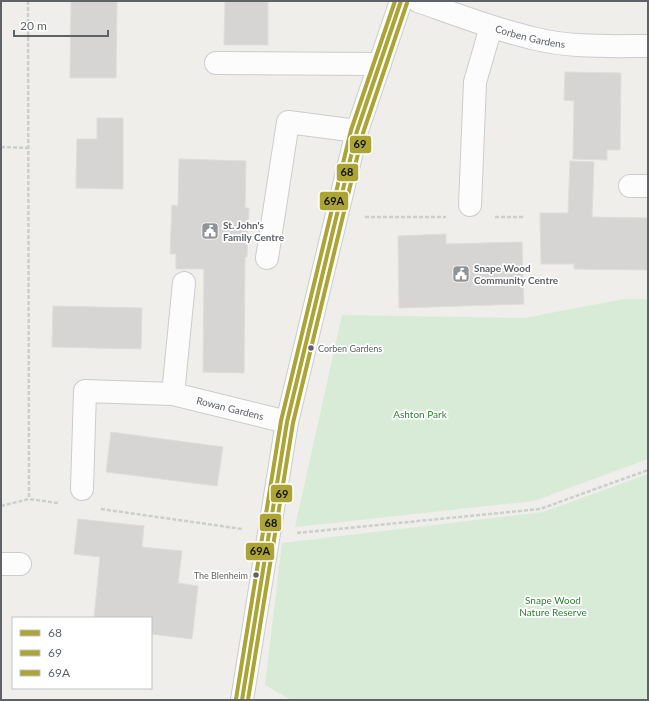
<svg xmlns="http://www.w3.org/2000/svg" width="649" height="701" font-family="Lato,sans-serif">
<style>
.green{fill:#d8ebd6}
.building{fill:#d6d5d3;stroke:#deddd9}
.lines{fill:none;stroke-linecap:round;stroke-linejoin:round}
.minor-casing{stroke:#cbcccc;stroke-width:24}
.path{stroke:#cacfcc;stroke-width:2.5;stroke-dasharray:4 2;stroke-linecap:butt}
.minor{stroke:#fdfcfc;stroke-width:22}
.bus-1-casing{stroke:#fff;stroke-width:7}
.bus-2-casing{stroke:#fff;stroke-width:7}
.bus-3-casing{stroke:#fff;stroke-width:7}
.bus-1{stroke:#aca434;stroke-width:4}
.bus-2{stroke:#aca434;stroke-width:4}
.bus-3{stroke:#aca434;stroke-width:4}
.bus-dot{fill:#5f6368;stroke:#fff;stroke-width:1.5}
.labels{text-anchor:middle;stroke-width:3.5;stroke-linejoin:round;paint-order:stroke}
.bus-label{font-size:9px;fill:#5f6368;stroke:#fff;text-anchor:start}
.street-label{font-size:10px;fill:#5f6368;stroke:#fff}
.poi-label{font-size:10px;font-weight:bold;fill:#5f6368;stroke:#fff;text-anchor:start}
.park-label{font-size:10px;fill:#348238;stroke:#fff}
.line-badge{stroke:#fff;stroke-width:1.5}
.pale-badge-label{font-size:11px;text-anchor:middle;font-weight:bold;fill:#111}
</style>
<rect width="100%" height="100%" fill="#efeeea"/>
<path class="green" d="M624,299H648V459L534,501L295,527L342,315L524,318Z
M648,474V700H291L265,685L282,543L543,512Z"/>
<path class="building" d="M71,1H117L116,78H70Z
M225,1H268V45H224Z
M565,72L621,73L620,150H607V160L573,159L574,101L564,100Z
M97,118H123V189L76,188L77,139H97Z
M179,159L246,161L245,208H249L247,257H245L244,373L203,372L204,269H176V254H170L172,205L178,206Z
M570,161L594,162L592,217L648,218V270L574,269V264H541L540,213H568Z
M446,234V244L522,242L524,304L399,308L398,236Z
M53,306L142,308L141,349L52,347Z
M111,432L223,447L217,486L106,472Z
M78,519L144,526L142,547L182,551L178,583L198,586L192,639L151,634V618H94L100,557L74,554Z"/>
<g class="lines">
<defs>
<g id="minor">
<path id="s1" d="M418,1C455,14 493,29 532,38C570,48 609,46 648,46"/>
<path d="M216,63L380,64"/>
<path d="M630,186H648"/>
<path d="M470,205L475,82L491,27"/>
<path d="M267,258L288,122L357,131"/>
<path d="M173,394L184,283"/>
<path id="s2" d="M82,489L85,391L173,394L287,422"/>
<path d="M1,564H20"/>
<path d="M242,700L287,422L357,131L401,1"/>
</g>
</defs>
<use href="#minor" class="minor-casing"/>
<path class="path" d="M28,1L29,499
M1,147L29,148
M365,217H446
M495,217H523
M1,506L29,499L58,503
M101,509L242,529
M297,533L540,509L648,470"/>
<use href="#minor" class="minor"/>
<defs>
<path id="bus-1" d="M242,700L287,422L357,131L401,1"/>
<path id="bus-2" d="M248,700L293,423L363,133L407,3"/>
<path id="bus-3" d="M236,699L281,421L351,130L395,1"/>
</defs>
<use href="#bus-1" class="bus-1-casing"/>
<use href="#bus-2" class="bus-2-casing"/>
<use href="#bus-3" class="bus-3-casing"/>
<use href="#bus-1" class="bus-1"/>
<use href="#bus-2" class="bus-2"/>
<use href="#bus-3" class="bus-3"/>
</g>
<defs>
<symbol id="civic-square" viewBox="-11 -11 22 22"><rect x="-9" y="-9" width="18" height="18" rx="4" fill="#919496" stroke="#fff"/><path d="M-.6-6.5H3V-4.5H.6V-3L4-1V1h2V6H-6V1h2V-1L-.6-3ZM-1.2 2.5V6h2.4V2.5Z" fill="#fff"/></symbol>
</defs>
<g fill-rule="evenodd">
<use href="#civic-square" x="200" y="221" width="20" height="20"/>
<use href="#civic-square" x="451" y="264" width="20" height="20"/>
</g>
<g class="bus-dot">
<circle cx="311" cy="348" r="3.5"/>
<circle cx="256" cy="575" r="3.5"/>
</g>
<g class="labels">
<g class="bus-label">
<text x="318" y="352">Corben Gardens</text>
<text x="248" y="579" text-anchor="end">The Blenheim</text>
</g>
<g class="street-label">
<text dy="4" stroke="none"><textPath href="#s1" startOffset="118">Corben Gardens</textPath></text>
<text dy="4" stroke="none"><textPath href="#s2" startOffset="245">Rowan Gardens</textPath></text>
</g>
<g class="poi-label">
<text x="223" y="229">St. John's<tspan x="223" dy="12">Family Centre</tspan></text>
<text x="474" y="272">Snape Wood<tspan x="474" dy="12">Community Centre</tspan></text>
</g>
<g class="park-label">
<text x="420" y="418">Ashton Park</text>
<text x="553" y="604">Snape Wood<tspan x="553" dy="12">Nature Reserve</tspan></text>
</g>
</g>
<g class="line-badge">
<rect x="349" y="135" width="23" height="19" rx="4" fill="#aca434"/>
<rect x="336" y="163" width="23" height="19" rx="4" fill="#aca434"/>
<rect x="319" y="191" width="30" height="20" rx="4" fill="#aca434"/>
<rect x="270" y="484" width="23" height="19" rx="4" fill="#aca434"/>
<rect x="259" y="513" width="23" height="19" rx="4" fill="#aca434"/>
<rect x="245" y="542" width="30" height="19" rx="4" fill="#aca434"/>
</g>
<g class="pale-badge-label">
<text x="360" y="148">69</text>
<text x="347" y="176">68</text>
<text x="334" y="205">69A</text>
<text x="282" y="498">69</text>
<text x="271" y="527">68</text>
<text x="260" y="555">69A</text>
</g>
<rect width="649" height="701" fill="none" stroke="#5f6368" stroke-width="4"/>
<rect x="12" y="617" width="140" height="72" fill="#ffffff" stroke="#bfc1c3"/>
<rect x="20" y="630" width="20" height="6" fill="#aca434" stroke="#bfc1c3"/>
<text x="48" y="637" font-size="12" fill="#5f6368">68</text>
<rect x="20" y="650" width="20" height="6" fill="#aca434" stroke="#bfc1c3"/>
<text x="48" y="657" font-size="12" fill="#5f6368">69</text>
<rect x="20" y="670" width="20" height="6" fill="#aca434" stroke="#bfc1c3"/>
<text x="48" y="677" font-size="12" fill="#5f6368">69A</text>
<path d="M14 30v6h94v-6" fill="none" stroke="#5f6368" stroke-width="2"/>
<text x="20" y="30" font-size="12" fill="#5f6368" stroke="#ffffff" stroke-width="3" paint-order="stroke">20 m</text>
</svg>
